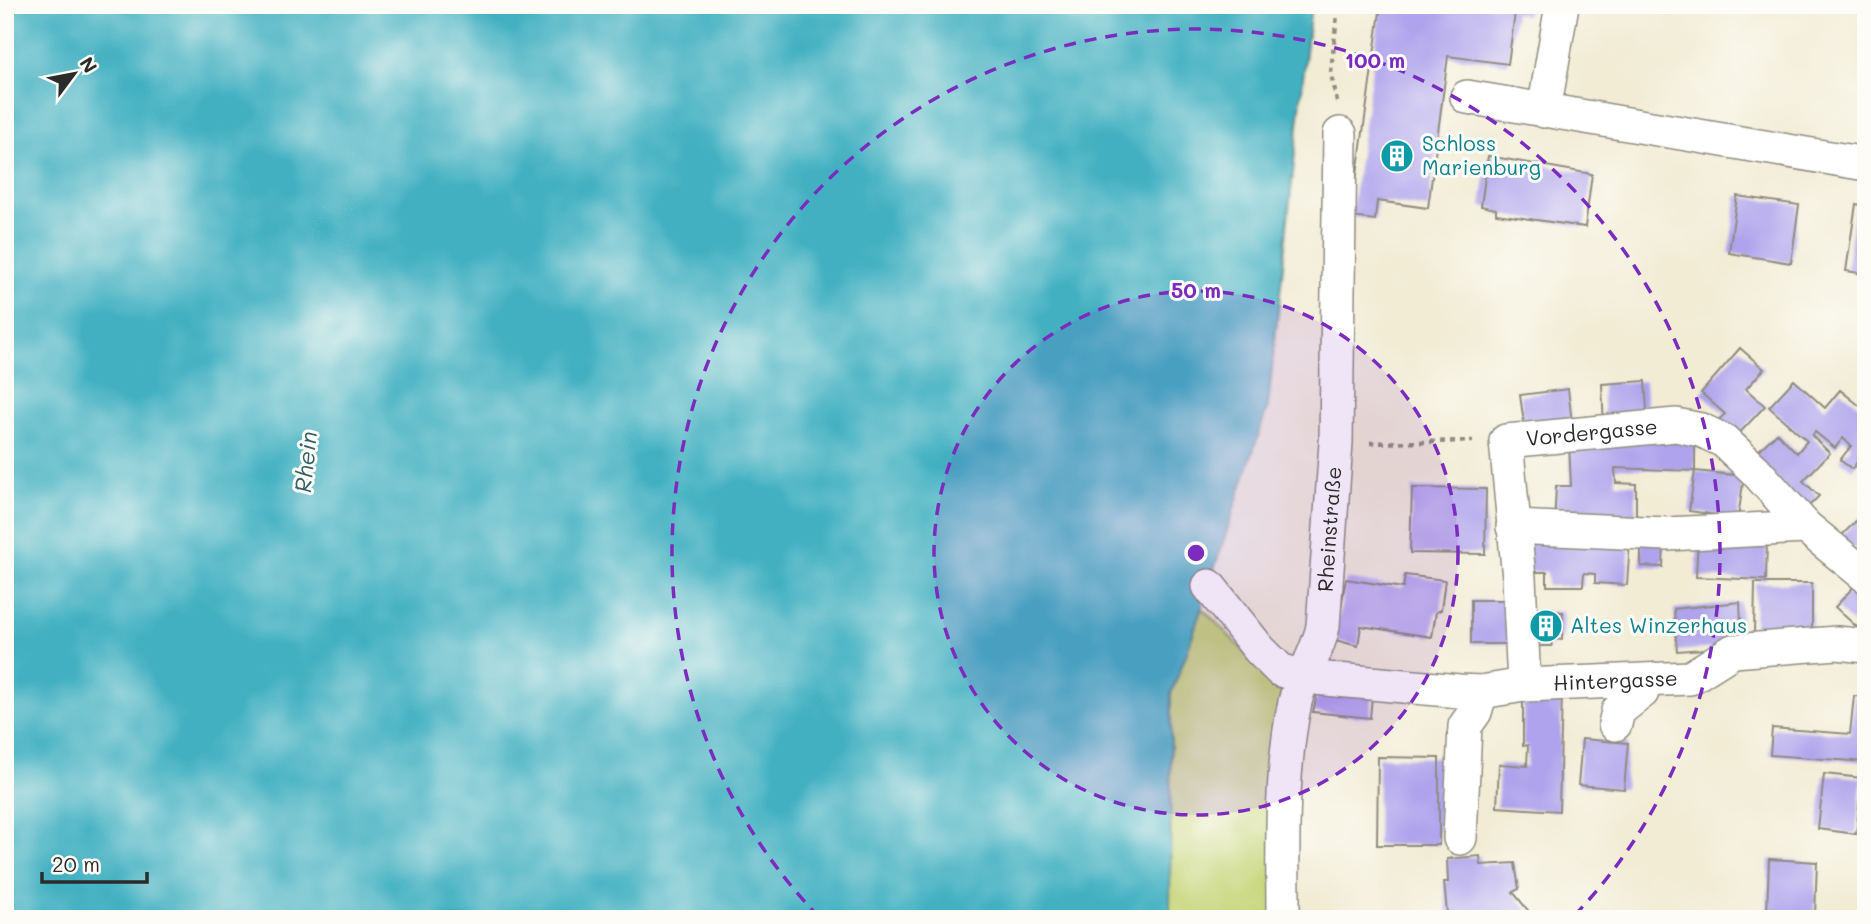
<svg xmlns="http://www.w3.org/2000/svg" width="1871" height="924" font-family="Mali,sans-serif">
<style>
.green{fill:#c4d476;stroke:#788050;stroke-width:2}
.water{fill:#43b0c1;stroke:#376e76;stroke-width:2}
.building{fill:#aea3ec}
.lines{fill:none;stroke-linecap:round;stroke-linejoin:round}
.minor-casing{stroke:#8e8c80;stroke-width:36}
.path{stroke:#8e8c80;stroke-width:4.5;stroke-dasharray:5 5;stroke-linecap:butt}
.minor{stroke:#fff;stroke-width:33}
.ring{fill:none;stroke:#7b2cbf;stroke-width:3.5;stroke-dasharray:12 9}
.labels{text-anchor:middle;stroke-width:6;stroke-linejoin:round;paint-order:stroke}
.culture-label{font-size:21px;fill:#0d838f;stroke:#fdfcf7;text-anchor:start}
.street-label{font-size:21px;fill:#2b2b2b;stroke:#fdfcf7}
.water-label{font-size:23px;font-style:italic;fill:#356067;stroke:#fdfcf7}
.centre{fill:#7b2cbf;stroke:#fdfcf7;stroke-width:3.5}
.ring-label{font-size:21px;text-anchor:middle;font-weight:bold;fill:#7b2cbf;stroke:#fdfcf7;stroke-width:6;stroke-linejoin:round;paint-order:stroke}
</style>
<rect width="100%" height="100%" fill="#fdfcf7"/>
<filter id="ink" filterUnits="userSpaceOnUse"><feTurbulence type="fractalNoise" baseFrequency=".0143" numOctaves="2"/><feDisplacementMap in="SourceGraphic" scale="14" xChannelSelector="R" yChannelSelector="G"/><feConvolveMatrix kernelMatrix="1 2 1 2 8 2 1 2 1" color-interpolation-filters="sRGB"/></filter>
<filter id="wash" filterUnits="userSpaceOnUse"><feTurbulence type="fractalNoise" baseFrequency=".00686" numOctaves="4" result="noise"/><feDisplacementMap in="SourceGraphic" scale="28" xChannelSelector="R" yChannelSelector="G"/><feGaussianBlur stdDeviation="1.57" result="paint"/><feColorMatrix in="noise" values="0 0 0 0 0 0 0 0 0 0 0 0 0 0 0 0 0 1.4 0 .05"/><feComposite in="paint" operator="in"/></filter>
<g filter="url(#wash)">
<rect width="100%" height="100%" fill="#f2ecd5"/>
<path class="green" d="M1202,608L1282,690L1279,919H1170L1171,694Z"/>
<path class="water" d="M5,5H1311L1268,406L1186,655L1171,694L1170,919H5Z"/>
<g id="blocks">
<path class="building" d="M1381,5H1532L1530,11L1525,15L1515,13L1508,64L1448,56L1428,208L1377,201L1375,220L1351,217Z
M1488,156L1592,174L1585,227L1496,214V209L1481,206Z
M1737,196L1799,205L1791,263L1729,253Z
M1856,204L1866,206V274L1846,271Z
M1740,348L1764,369L1746,389L1765,406L1732,441L1714,424L1725,414L1701,393Z
M1794,380L1825,408L1840,390L1866,411V461L1861,457L1852,469L1840,460L1851,446L1843,438L1835,448L1815,432L1812,436L1830,453L1803,481L1819,496L1806,509L1753,456L1777,433L1797,453L1807,441L1769,407Z
M1645,381L1648,425L1604,427L1602,384Z
M1568,389L1573,431L1526,437L1520,395Z
M1695,435V471L1615,468L1616,483L1636,484V529L1554,525L1556,486H1571L1569,444Z
M1695,471L1744,476L1738,518L1689,511Z
M1412,488L1486,489L1485,554L1410,553Z
M1866,511V556L1839,538Z
M1523,537L1630,541L1627,585L1595,583V574L1584,573L1583,586H1547V572H1523Z
M1698,537L1767,540L1766,580L1696,577Z
M1641,541H1664L1663,567L1641,566Z
M1405,575L1445,580L1441,610L1436,612L1432,637L1361,626L1358,646L1335,640L1346,579L1403,588Z
M1859,581L1866,588V621L1859,629L1835,607Z
M1755,583H1812V635H1754Z
M1471,600H1512V644H1471Z
M1740,602L1742,643L1718,648L1677,651L1674,609Z
M1530,611L1563,612L1562,640L1552,639V646H1529Z
M1318,690L1372,696L1370,718L1313,712Z
M1562,691L1559,811L1497,807L1499,764L1527,766L1528,745L1523,746V694Z
M1854,696L1866,697V762L1770,755L1772,728L1850,734Z
M1582,739L1628,743L1624,789L1578,785Z
M1378,757L1439,758V845H1377Z
M1824,774L1862,778L1856,834L1818,829Z
M1480,856L1481,865L1515,863L1519,889L1513,892L1535,919H1452L1451,913H1447L1444,882H1448L1447,859Z
M1769,859L1817,862L1815,916L1767,913Z"/>
</g>
</g>
<g filter="url(#ink)">
<use href="#blocks" fill-opacity="0" stroke="#8e8c80" stroke-width="2"/>
<g class="lines">
<defs>
<g id="minor">
<path d="M1467,97L1866,164"/>
<path d="M1544,111L1562,5"/>
<path d="M1513,527L1667,534L1806,527"/>
<path id="s1" d="M1209,586L1259,649L1280,670L1304,677L1459,691L1481,692L1524,685L1690,678L1733,651L1837,643L1866,646"/>
<path id="s2" d="M1524,685L1519,578L1506,441L1676,425L1701,430L1724,441L1755,470L1806,527L1866,576"/>
<path d="M1615,724L1618,711L1642,692L1643,681"/>
<path d="M1460,838L1465,726L1475,712L1481,692"/>
<path id="s3" d="M1283,919C1283,847 1280,773 1295,702C1301,675 1318,653 1323,626L1336,443L1340,134"/>
</g>
</defs>
<use href="#minor" class="minor-casing"/>
<path class="path" d="M1337,102L1331,73L1338,5
M1370,443L1473,441"/>
<use href="#minor" class="minor"/>
</g>
</g>
<circle cx="1196" cy="553" r="262" fill="#7b2cbf" fill-opacity=".12"/>
<g class="ring">
<circle cx="1196" cy="553" r="262"/>
<path d="M819 917A524 524 0 1 1 1573 917"/>
</g>
<defs>
<symbol id="building-disc" viewBox="-11 -11 22 22"><circle r="9.5" fill="#0f9aa8" stroke="#fdfcf7"/><path d="M-4-6H4V6H1V3H-1V6H-4ZM-2.5-4.3h1.7v1.8h-1.7ZM.8-4.3h1.7v1.8H.8ZM-2.5-1h1.7V.8h-1.7ZM.8-1h1.7V.8H.8Z" fill="#fff"/></symbol>
</defs>
<g fill-rule="evenodd">
<use href="#building-disc" x="1378" y="137" width="38" height="38"/>
<use href="#building-disc" x="1527" y="607" width="38" height="38"/>
</g>
<g class="labels">
<g class="culture-label">
<text x="1422" y="151">Schloss<tspan x="1422" dy="24">Marienburg</tspan></text>
<text x="1570" y="633">Altes Winzerhaus</text>
</g>
<g class="street-label">
<text dy="7" stroke="none"><textPath href="#s2" startOffset="331">Vordergasse</textPath></text>
<text dy="7" stroke="none"><textPath href="#s3" startOffset="396">Rheinstraße</textPath></text>
<text dy="7" stroke="none"><textPath href="#s1" startOffset="448">Hintergasse</textPath></text>
</g>
<g class="water-label">
<text transform="translate(306 462) rotate(-84)" y="8">Rhein</text>
</g>
</g>
<circle cx="1196" cy="553" r="10" class="centre"/>
<g class="ring-label">
<text x="1375" y="68">100 m</text>
<text x="1196" y="298">50 m</text>
</g>
<rect width="1871" height="924" fill="none" stroke="#fdfcf7" stroke-width="28"/>
<g transform="translate(74 74) rotate(58)" stroke="#fdfcf7" stroke-width="5" paint-order="stroke">
<path d="M0-5L12 26L0 18L-12 26Z" fill="#2b2b2b"/>
<text y="-10" font-size="19" font-weight="bold" text-anchor="middle" fill="#2b2b2b">N</text>
</g>
<path d="M42 872v10h105v-10" fill="none" stroke="#2b2b2b" stroke-width="3.5"/>
<text x="52" y="872" font-size="21" fill="#2b2b2b" stroke="#fdfcf7" stroke-width="5" paint-order="stroke">20 m</text>
</svg>
